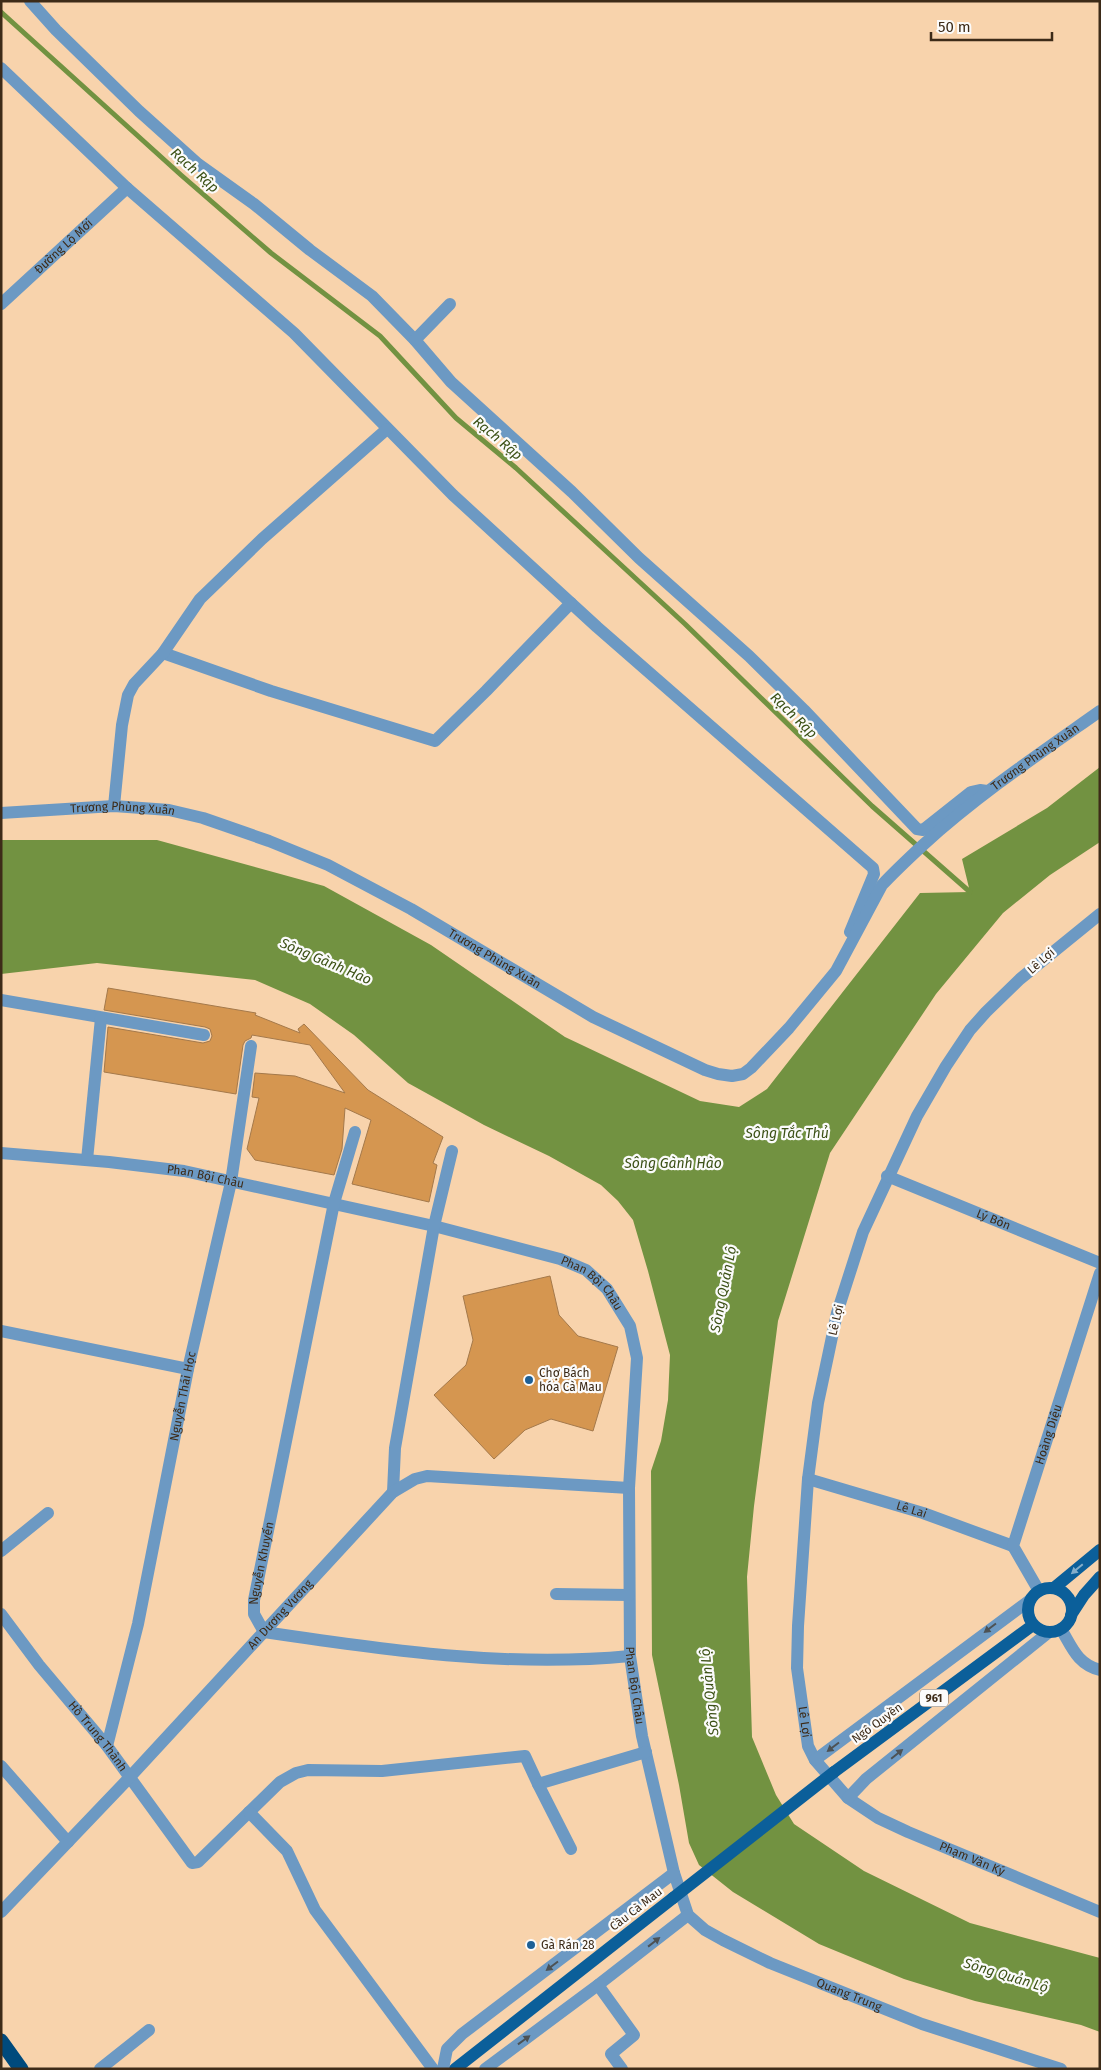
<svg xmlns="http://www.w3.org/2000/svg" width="1101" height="2070" font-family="'Fira Sans',sans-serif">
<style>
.water{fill:#729241}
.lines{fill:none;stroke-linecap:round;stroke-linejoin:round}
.stream{stroke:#729241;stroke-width:5}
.building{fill:#d59650;stroke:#a4794b}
.minor{stroke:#6c99c3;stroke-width:12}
.major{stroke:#0b5f9a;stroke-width:12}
.highway{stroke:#004a7c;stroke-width:15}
.major-bridge{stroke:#0b5f9a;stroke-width:12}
.oneway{fill:#83adca}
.oneway2{fill:#4d5254}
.poi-dot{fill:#1e6096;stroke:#fbfbfb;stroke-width:2}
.labels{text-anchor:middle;stroke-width:4.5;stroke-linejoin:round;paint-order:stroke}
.shield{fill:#fbfbfb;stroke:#76695c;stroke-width:1}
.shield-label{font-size:11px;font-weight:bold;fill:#3d2b18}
.street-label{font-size:12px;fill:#3d2b18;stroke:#fbfbfb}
.poi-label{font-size:12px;fill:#3d2b18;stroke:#fbfbfb;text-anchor:start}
.water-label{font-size:14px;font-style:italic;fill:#3c5116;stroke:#fbfbfb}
</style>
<rect width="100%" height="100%" fill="#f8d3ac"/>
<path class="water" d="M1100,767V842L1050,875L1003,913L936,994L830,1153L778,1321L754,1506L747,1577L752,1737L776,1795L794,1824L864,1871L970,1923L1100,1958V2032L1081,2025L975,2001L904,1979L819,1944L733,1892L699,1865L689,1843L679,1785L652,1655L651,1471L661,1441L668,1400L670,1355L648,1271L633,1220L618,1201L601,1185L549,1156L484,1125L408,1083L354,1035L310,1004L255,980L97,963L1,974V840H157L324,886L431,945L565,1037L700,1101L739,1107L767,1089L920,893L970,892L962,859L1047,808Z"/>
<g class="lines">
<path class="stream" d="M1,12L181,175L271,253L380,336L456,418L516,468L685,624L872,806L970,892"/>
</g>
<path class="building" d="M108,988L256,1013L255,1015L300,1033L298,1029L304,1024L368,1090L443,1137L433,1163L437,1165L429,1202L352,1184L371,1120L345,1108L342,1149L334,1175L255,1160L247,1149L259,1098L252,1097L255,1073L295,1076L345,1093L310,1045L252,1035L251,1038L245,1041L243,1045L236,1094L104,1072L108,1027L203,1043L210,1041L212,1036L210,1029L205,1027L104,1010Z
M550,1276L559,1315L578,1336L618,1347L593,1431L551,1419L525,1430L494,1459L434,1395L466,1365L473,1340L463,1296Z"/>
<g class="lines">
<g class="minor">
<path d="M30,1L56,30L139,111L198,164L254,204L310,250L372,296L415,340L451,382L572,492L639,558L749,656L804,710L917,829L923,830L971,792L980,790L987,791"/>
<path d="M1,68L127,188L294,333L453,495L597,627L873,868L874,874L850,932"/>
<path id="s1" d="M1,304L127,188"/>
<path d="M415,340L450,304"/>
<path d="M163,653L271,691L435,741L486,691L571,603"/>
<path d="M114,806L122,725L128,695L134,684L163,653L200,599L262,539L387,429"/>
<path id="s2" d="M1,813L114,806L169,810L203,818L269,841L328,865L411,909L593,1017L705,1070L718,1074L732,1076L743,1074L751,1068L789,1028L836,971L882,885C895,871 909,858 923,845C978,795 1039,754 1100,711"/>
<path id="s3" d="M1100,914L1020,979L986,1012L970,1030L946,1066L917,1116L863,1232L837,1313L828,1356L818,1403L808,1479L798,1626L797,1668L808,1746L815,1760L848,1798L878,1818L908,1832L1100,1912"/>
<path d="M1,1000L204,1035"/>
<path id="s4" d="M1,1153L109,1162L184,1171L434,1226L560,1259L586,1270L607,1289L630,1326L637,1358L629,1488L630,1656L642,1736L674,1873L688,1915L705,1930L723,1940L770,1963L922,2024L1061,2069"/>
<path d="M87,1160L101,1018"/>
<path id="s5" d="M887,1176L1100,1263"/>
<path d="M1,1331L188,1369"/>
<path id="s6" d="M808,1479L923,1513L1013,1546"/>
<path d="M393,1492L395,1448L434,1226L452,1151"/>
<path d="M1,1551L48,1513"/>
<path id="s7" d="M1039,1591L1013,1546L1100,1273"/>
<path d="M556,1594L629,1595"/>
<path id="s8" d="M1,1614L39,1665L107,1746L192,1863L198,1862L280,1782L296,1773L308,1770L382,1771L525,1756L538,1784L646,1752"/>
<path d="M1061,1629C1072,1647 1077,1664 1100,1670"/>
<path id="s9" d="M264,1632L254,1614V1600L334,1203L355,1132"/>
<path d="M264,1632C385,1650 507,1668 630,1656"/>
<path id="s10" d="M107,1746L138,1624L188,1369L231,1182L251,1046"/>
<path d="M815,1760L1030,1600"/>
<path d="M1,1766L68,1842"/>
<path d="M538,1784L571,1849"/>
<path d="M848,1798L866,1779L1049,1632"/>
<path d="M249,1812L287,1851L315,1910L433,2069"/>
<path id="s11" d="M1,1912L129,1778L393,1492L415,1479L427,1476L629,1488"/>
<path d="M598,1985L634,2035L611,2054L622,2069"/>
<path d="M100,2069L149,2030"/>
<path d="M443,2069L447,2049L462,2034L674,1873"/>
<path d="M485,2069L598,1985L688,1915"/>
</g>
<path class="major" d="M1028 1610a22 22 0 1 1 44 0a22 22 0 1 1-44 0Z
M1054,1588L1100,1550
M1071,1615L1084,1595L1100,1577
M834,1772L1033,1625
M455,2069L673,1898"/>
<path class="highway" d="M1,2041L21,2069"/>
<path class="major-bridge" d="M673,1898L834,1772"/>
</g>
<defs><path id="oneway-solid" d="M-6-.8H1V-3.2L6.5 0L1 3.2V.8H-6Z" transform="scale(1.25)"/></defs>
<use class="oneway" href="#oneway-solid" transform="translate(1077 1569) rotate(140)"/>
<g class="oneway2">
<use href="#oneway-solid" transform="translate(990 1628) rotate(143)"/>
<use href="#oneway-solid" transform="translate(833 1747) rotate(143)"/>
<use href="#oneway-solid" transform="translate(897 1754) rotate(-39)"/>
<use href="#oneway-solid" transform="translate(654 1942) rotate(-38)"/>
<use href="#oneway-solid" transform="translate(552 1966) rotate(143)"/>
<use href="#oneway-solid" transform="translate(524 2040) rotate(-36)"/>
</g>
<g class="poi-dot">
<circle cx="529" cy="1380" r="5"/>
<circle cx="531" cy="1945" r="5"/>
</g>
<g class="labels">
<rect class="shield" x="920" y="1689.5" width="28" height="17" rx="4"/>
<g class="shield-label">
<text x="934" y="1702">961</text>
</g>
<g class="street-label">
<text dy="4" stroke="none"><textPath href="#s1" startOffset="85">Đường Lộ Mới</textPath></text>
<text dy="4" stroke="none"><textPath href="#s2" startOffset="1242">Trương Phùng Xuân</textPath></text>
<text dy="4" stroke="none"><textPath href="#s2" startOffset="122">Trương Phùng Xuân</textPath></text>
<text dy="4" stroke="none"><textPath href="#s2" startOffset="528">Trương Phùng Xuân</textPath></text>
<text transform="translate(1041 961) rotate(-41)" y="4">Lê Lợi</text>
<text dy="4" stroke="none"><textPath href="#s4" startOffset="206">Phan Bội Châu</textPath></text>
<text dy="4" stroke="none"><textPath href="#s5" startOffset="115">Lý Bôn</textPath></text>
<text dy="4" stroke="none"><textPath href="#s4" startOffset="611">Phan Bội Châu</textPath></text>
<text transform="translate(836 1320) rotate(-77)" y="4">Lê Lợi</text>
<text dy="4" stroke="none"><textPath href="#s10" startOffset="358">Nguyễn Thái Học</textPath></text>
<text dy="4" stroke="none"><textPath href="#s7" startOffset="169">Hoàng Diệu</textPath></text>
<text dy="4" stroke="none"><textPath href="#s6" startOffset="108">Lê Lai</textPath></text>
<text dy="4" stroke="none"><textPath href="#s9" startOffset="72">Nguyễn Khuyến</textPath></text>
<text dy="4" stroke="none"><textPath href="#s11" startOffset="408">An Dương Vương</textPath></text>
<text dy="4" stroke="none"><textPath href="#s4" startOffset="1031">Phan Bội Châu</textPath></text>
<text dy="4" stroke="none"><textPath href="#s3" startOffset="901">Lê Lợi</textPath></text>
<text transform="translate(877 1723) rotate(-36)" y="4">Ngô Quyền</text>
<text dy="4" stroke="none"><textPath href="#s8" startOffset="156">Hồ Trung Thành</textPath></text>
<text dy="4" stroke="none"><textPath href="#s3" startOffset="1130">Phạm Văn Ký</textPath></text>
<text transform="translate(636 1909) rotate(-38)" y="4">Cầu Cà Mau</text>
<text dy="4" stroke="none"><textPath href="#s4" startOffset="1448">Quang Trung</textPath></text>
</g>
<g class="poi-label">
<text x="539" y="1377">Chợ Bách<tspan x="539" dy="14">hóa Cà Mau</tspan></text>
<text x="541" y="1949">Gà Rán 28</text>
</g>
<g class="water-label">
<text transform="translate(195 170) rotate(42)" y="5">Rạch Rập</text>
<text transform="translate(498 438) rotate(40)" y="5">Rạch Rập</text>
<text transform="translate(794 715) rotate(44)" y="5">Rạch Rập</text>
<text transform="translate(326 961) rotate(23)" y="5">Sông Gành Hào</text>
<text x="787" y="1138">Sông Tắc Thủ</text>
<text x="673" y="1168">Sông Gành Hào</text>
<text transform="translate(723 1289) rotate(-79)" y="5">Sông Quản Lộ</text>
<text transform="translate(709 1692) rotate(-96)" y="5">Sông Quản Lộ</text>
<text transform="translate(1006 1975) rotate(17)" y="5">Sông Quản Lộ</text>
</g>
</g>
<rect width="1101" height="2070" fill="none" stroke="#3d2b18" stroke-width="5"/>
<path d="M931 32v8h121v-8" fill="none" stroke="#3d2b18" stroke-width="2.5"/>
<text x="938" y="32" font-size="15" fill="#3d2b18" stroke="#fbfbfb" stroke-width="4" paint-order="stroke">50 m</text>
</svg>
